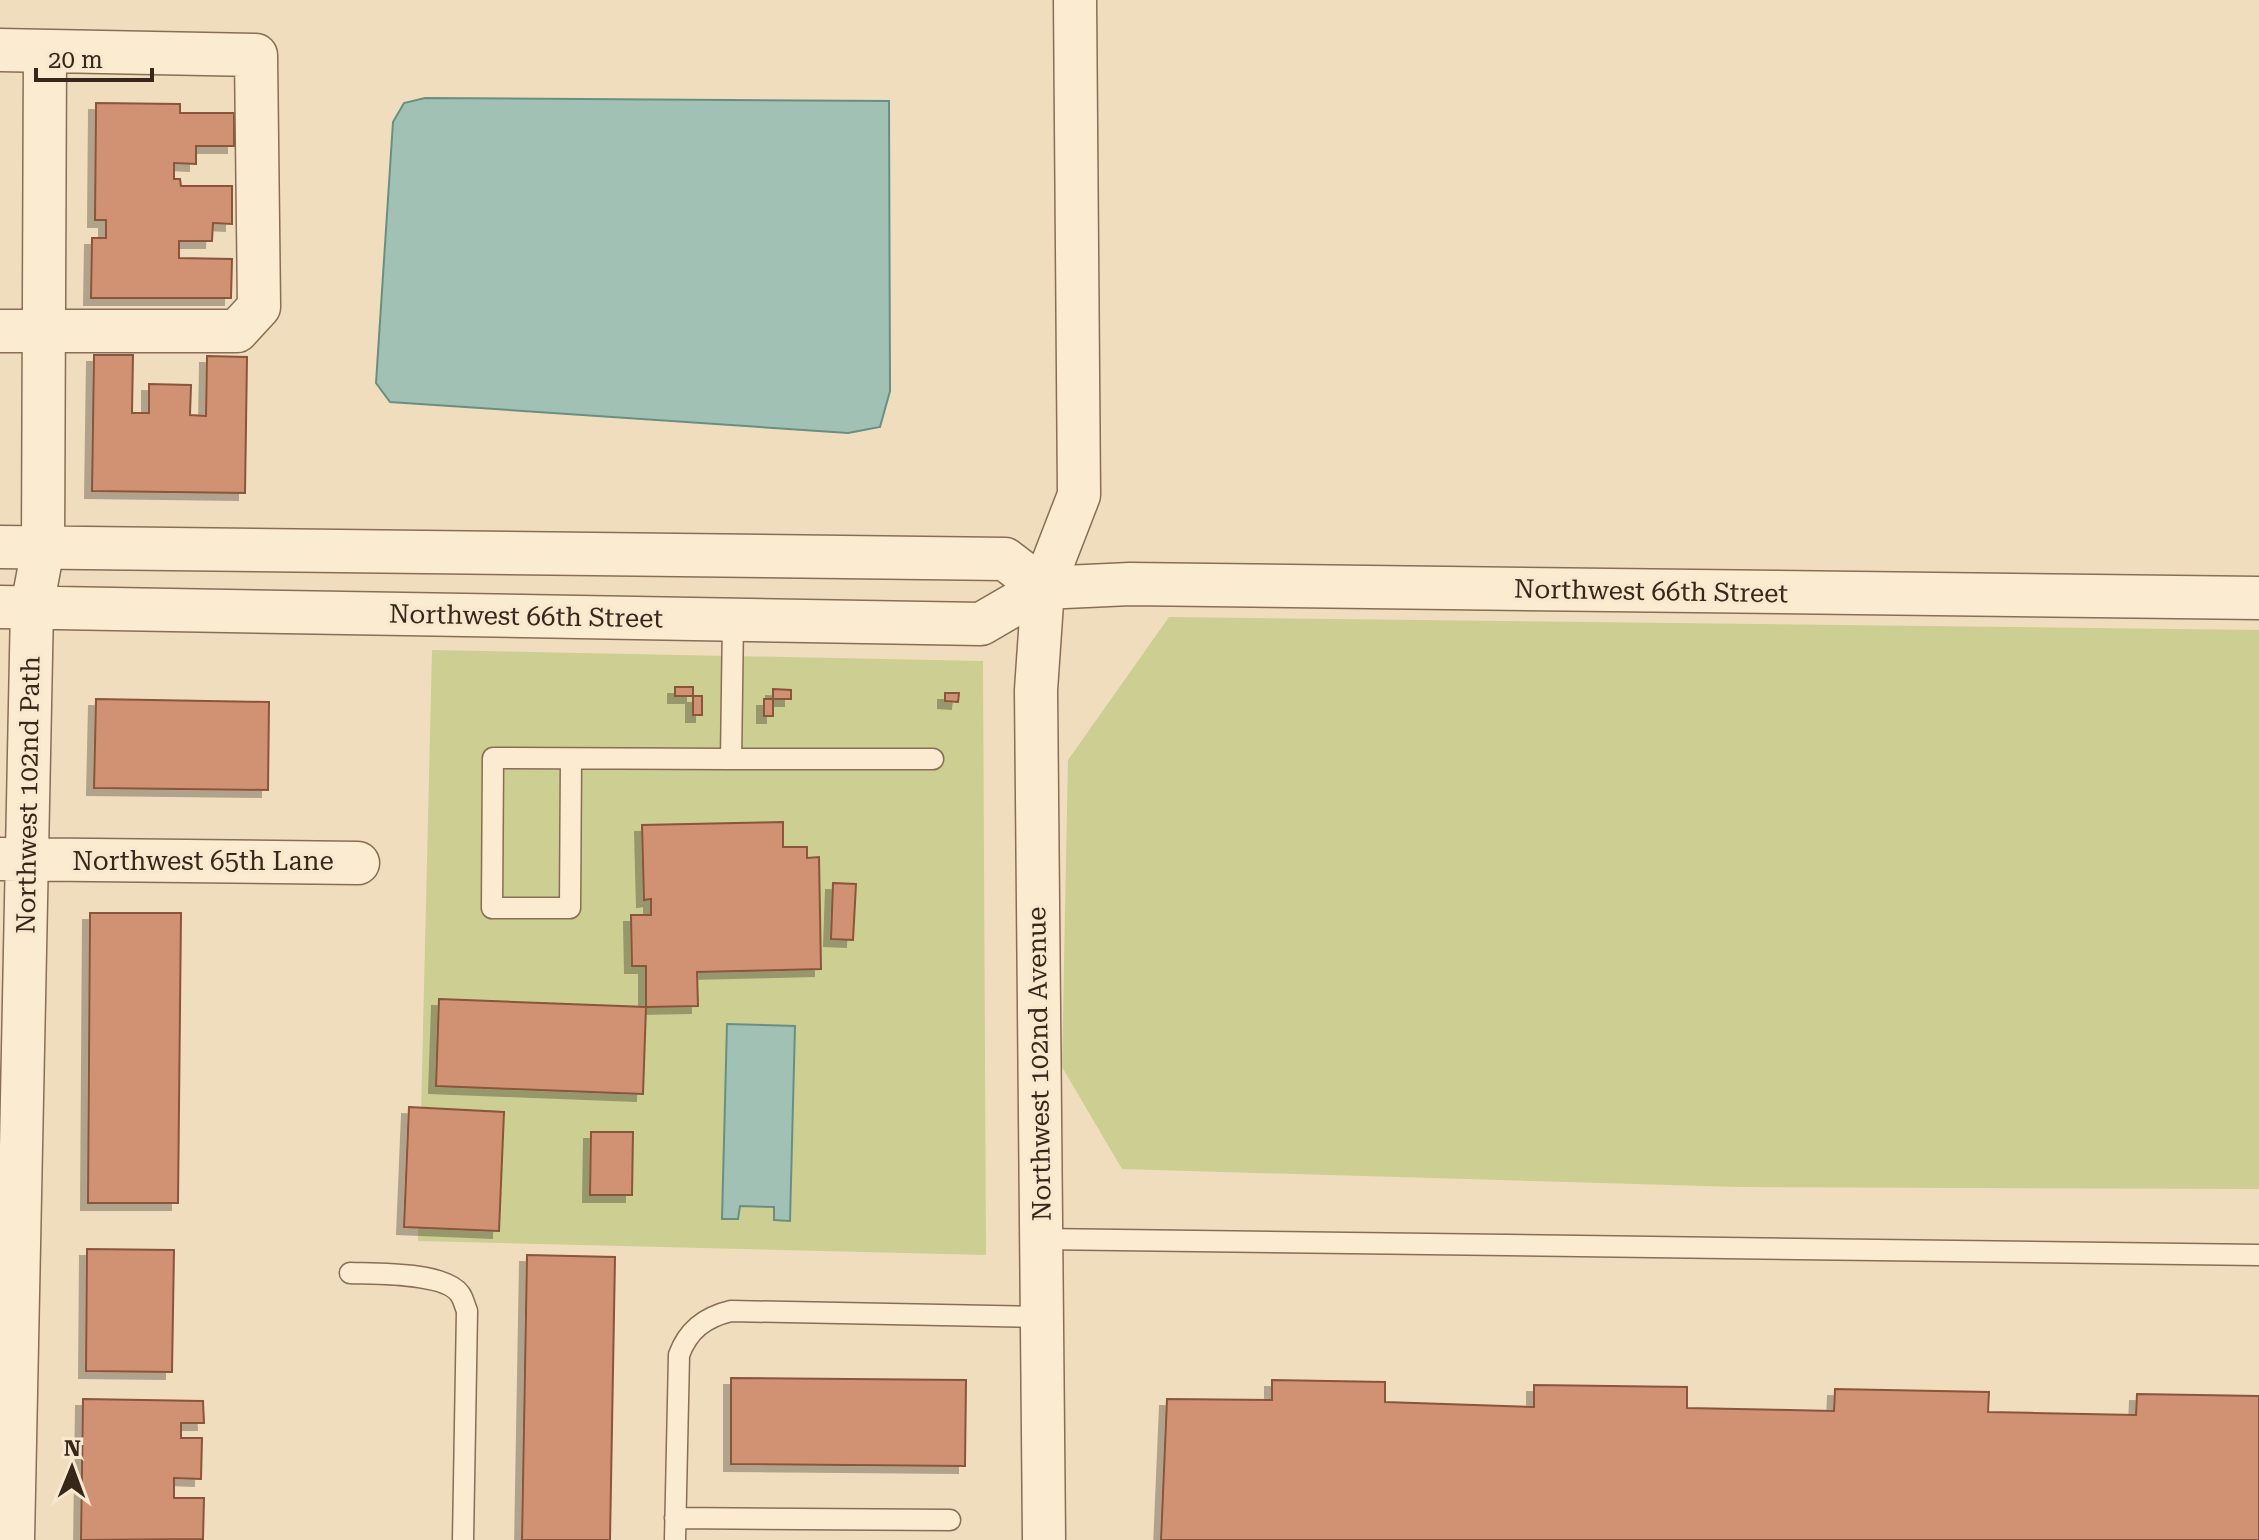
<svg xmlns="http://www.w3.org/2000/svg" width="2259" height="1540" font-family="'Roboto Serif',serif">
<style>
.green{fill:#ccce92}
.water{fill:#a2c1b5;stroke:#698f83;stroke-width:2}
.building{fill:#d09272;stroke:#89543b;stroke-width:2;filter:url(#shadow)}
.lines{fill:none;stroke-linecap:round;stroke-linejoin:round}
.service-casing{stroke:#896d56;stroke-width:23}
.minor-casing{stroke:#896d56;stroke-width:45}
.service{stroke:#faebd1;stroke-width:20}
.minor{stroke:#faebd1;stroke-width:42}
.labels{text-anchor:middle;stroke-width:6;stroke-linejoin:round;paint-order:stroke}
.street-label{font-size:26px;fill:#37271b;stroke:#f7e8ce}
</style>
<defs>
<filter id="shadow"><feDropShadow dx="-7" dy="7" stdDeviation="0" flood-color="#0004"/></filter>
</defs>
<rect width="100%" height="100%" fill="#f0ddbe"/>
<path class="green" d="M1169,617L2259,630V1189L1739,1187L1122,1169L1062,1067L1068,760Z
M432,650L983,661L986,1255L418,1241Z"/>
<path class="water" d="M425,98L889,101L890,391L880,427L848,433L390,402L376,383L393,122L404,103Z
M727,1024L795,1026L790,1221L774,1220V1207L740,1206L738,1219H722Z"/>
<path class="building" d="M96,103L180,104V113H234V146H196V164L174,163V179H180L181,186H232V224L213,223L212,241H179V258L232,259L231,298H91L92,238H106V220H95Z
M94,355H133L132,413H149V384L191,385L190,415L206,416L207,356L247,357L245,493L92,491Z
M675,687H693V696H675Z
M773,689L791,690V699H773Z
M945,693H959L958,702L945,701Z
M693,696H702V715H693Z
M96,699L269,702L268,790L94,788Z
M764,699H773V716H764Z
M783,822V847H807V858L819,857L821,969L697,972L698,1006L646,1007V966H632L631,915H651V899L644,900L642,825Z
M833,883L856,884L853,940L831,939Z
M90,913H181L178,1203H88Z
M439,999L646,1007L643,1094L436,1086Z
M409,1107L504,1112L499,1231L404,1227Z
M591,1132H633L632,1195H590Z
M87,1249L174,1250L172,1372L86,1371Z
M527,1255L615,1257L610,1540H522Z
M731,1378L966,1380L965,1466L731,1464Z
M1272,1380L1385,1382V1402L1534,1407V1385L1687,1387V1408L1834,1411L1835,1389L1989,1392L1988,1412L2136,1415L2137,1394L2259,1396V1540H1161L1167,1399L1272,1400Z
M83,1399L203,1401L204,1423H181V1438H202L201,1479L174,1478V1498H204L203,1539L81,1540Z"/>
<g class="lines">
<defs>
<path id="service" d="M733,620L731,759H933
M571,759L570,908H492L493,758L731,759
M1041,1239L2259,1255
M350,1273C375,1274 445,1272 460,1294C463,1298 465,1306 467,1311L463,1540
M675,1518L950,1520
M675,1540L679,1355C688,1330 705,1317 731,1311L1042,1317"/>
<path id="minor" d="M0,50L256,55L259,307L237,331H0
M0,547L1005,559L1043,588
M0,607L981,624L1043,588L1130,584L2259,598
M0,859L358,863
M13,1540L32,607L43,548L45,51
M1044,1540L1036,690L1043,588L1079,495L1075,0"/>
</defs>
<use href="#service" class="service-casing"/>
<use href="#minor" class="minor-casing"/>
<use href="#service" class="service"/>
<use href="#minor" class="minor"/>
</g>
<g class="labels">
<g class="street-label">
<text transform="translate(1651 591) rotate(1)" y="9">Northwest 66th Street</text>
<text transform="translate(526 616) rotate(1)" y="9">Northwest 66th Street</text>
<text transform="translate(28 795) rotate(-89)" y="9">Northwest 102nd Path</text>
<text x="203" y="870">Northwest 65th Lane</text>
<text transform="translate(1039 1064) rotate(-91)" y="9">Northwest 102nd Avenue</text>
</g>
</g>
<g transform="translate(72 1468) rotate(1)" stroke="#f7e8ce" stroke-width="6" paint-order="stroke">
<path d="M0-6L14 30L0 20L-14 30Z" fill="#37271b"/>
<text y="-12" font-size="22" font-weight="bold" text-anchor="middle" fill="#37271b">N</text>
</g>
<path d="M36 68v12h116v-12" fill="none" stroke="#37271b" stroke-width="4"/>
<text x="48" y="68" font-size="24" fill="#37271b" stroke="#f7e8ce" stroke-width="6" paint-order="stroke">20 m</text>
</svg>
